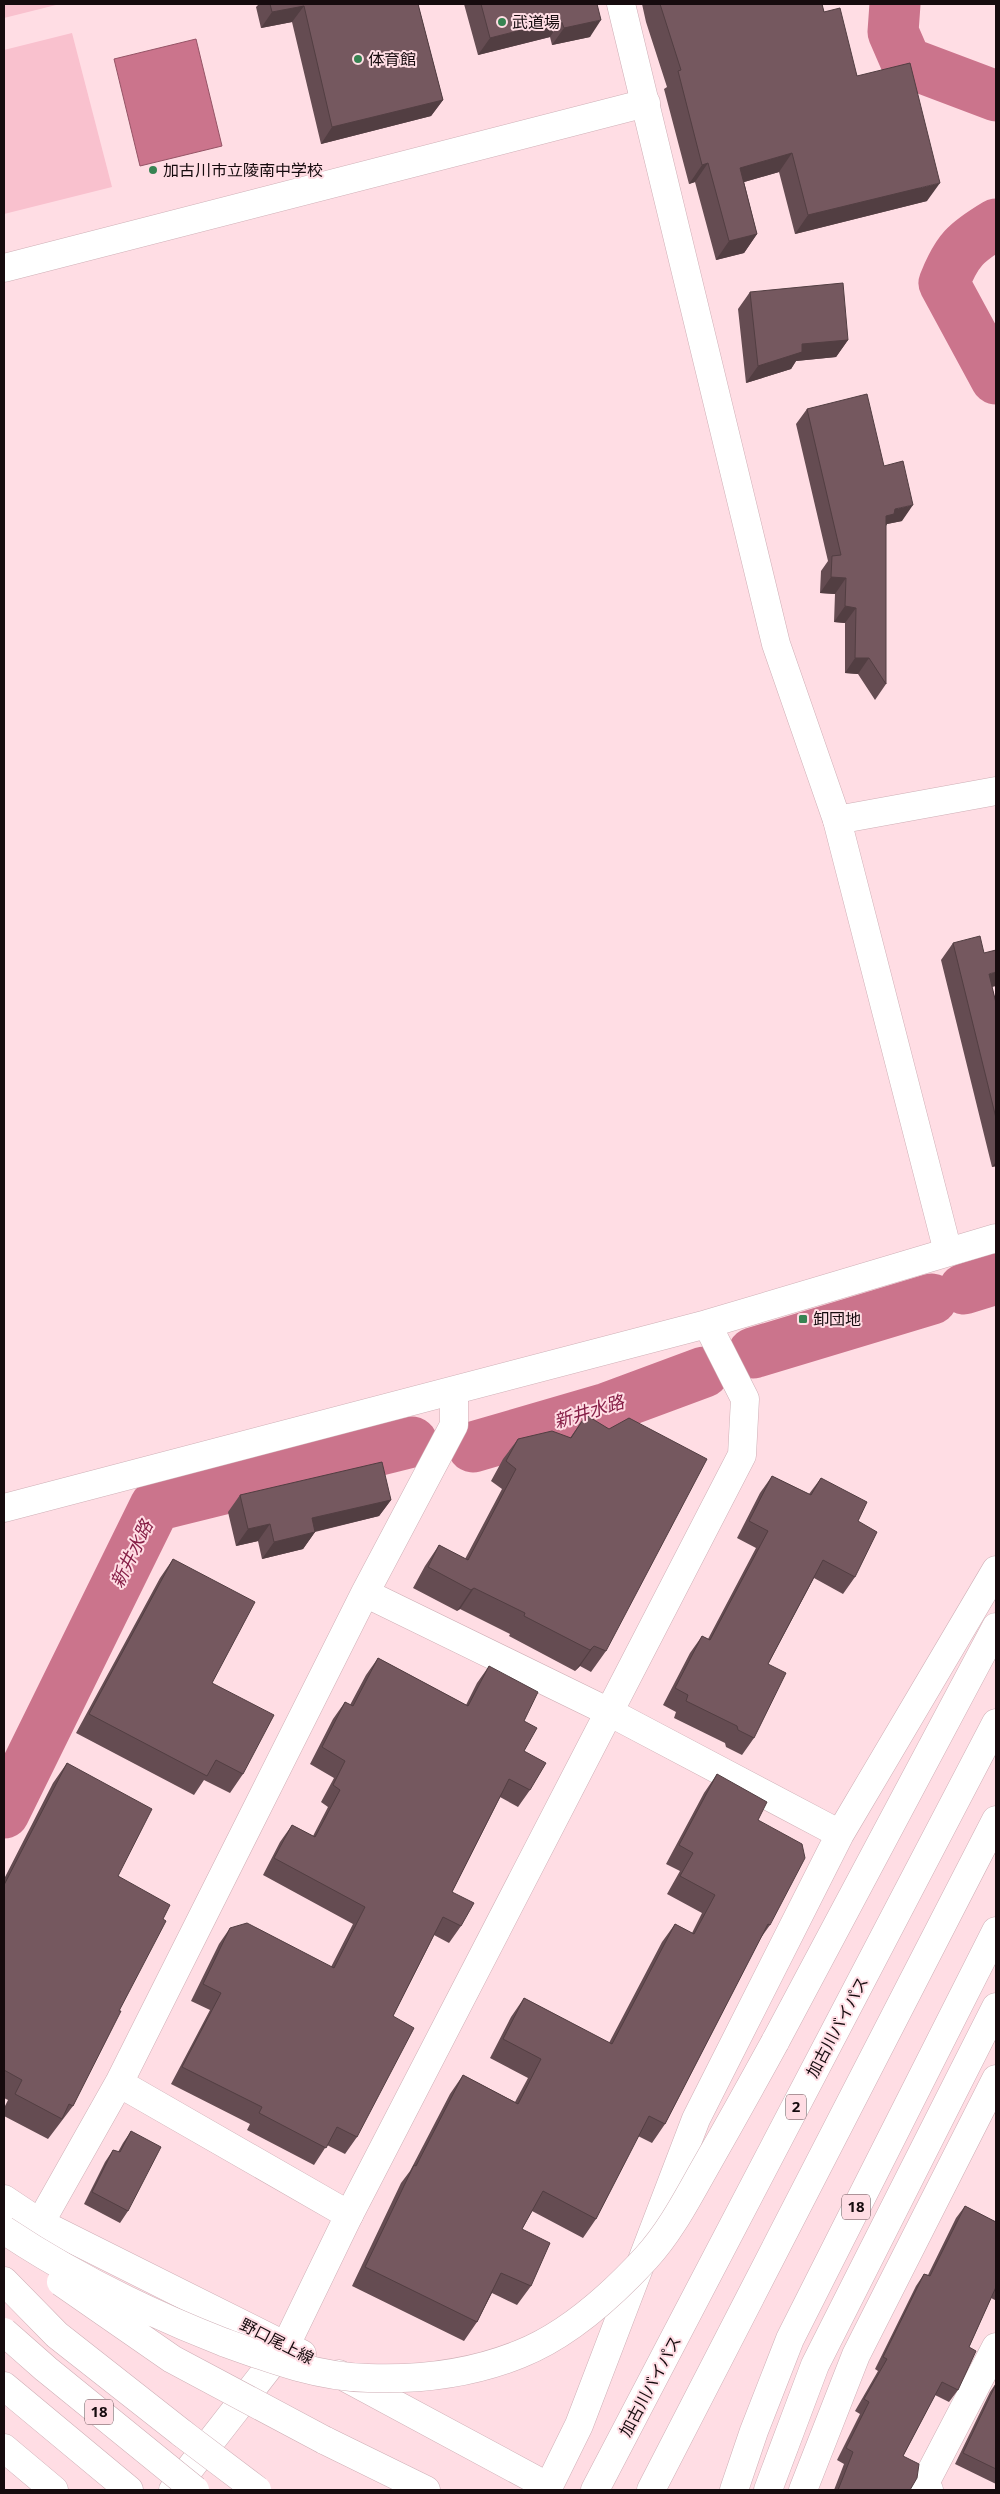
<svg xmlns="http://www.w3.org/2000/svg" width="1000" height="2494" font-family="'Open Sans','Noto Sans JP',sans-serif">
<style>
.green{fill:#f9c1ce}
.water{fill:#cb748c;stroke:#955466}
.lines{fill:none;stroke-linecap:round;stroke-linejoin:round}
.river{stroke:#cb748c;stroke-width:51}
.street-casing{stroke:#cfafb6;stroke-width:29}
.secondary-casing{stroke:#cfafb6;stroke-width:29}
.primary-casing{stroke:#cfafb6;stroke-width:29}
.highway-casing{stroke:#cfafb6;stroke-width:29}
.street{stroke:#fff;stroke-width:28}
.secondary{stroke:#fff;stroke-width:28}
.primary{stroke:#fff;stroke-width:28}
.highway{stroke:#fff;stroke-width:28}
.primary-bridge-casing{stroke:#cfafb6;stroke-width:29;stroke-linecap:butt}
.highway-bridge-casing{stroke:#cfafb6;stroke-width:29;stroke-linecap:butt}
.primary-bridge{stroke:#fff;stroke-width:28}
.highway-bridge{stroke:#fff;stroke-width:28}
.wall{fill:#654c52}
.shaded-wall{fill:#523e42}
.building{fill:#75585f;stroke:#523e42}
.poi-dot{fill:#378352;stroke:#ffdde4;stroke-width:2}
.labels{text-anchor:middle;stroke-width:4;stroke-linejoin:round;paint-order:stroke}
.shield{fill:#ffdde4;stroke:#5c4a4e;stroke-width:1}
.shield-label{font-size:15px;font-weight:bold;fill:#160b0e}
.poi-label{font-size:16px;fill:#160b0e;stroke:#ffdde4;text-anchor:start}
.street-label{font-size:16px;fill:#160b0e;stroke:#ffdde4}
.water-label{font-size:18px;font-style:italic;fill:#861e46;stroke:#ffdde4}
</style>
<rect width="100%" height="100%" fill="#ffdde4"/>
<path class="green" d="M4,4H60L4,18Z
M72,33L112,187L4,214V50Z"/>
<path class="water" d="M196,39L222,146L140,166L114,59Z"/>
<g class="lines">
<path class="river" d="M895,4L893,32L906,62L996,96
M996,224C966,242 957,250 944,283L996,379
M964,1289L996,1279
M753,1353L932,1299
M473,1447L607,1408L704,1372
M4,1813L155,1506L412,1442"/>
<defs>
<path id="street" d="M4,268L646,103
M837,820L996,791
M365,1593L611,1713L840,1834
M119,2083L349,2215
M40,2223L119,2083L365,1593L454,1425V1391
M547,2490L579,2425L696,2119L840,1834L996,1570
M768,2490L815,2365L996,2007
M803,2490L856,2355L996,2079
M929,2490L923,2487L996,2347"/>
<path id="secondary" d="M621,4L776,644L837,820L948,1252
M4,1508L707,1324L996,1238
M4,2199L40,2223L302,2354
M339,2374L549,2487
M173,2490L286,2345L349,2215L742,1455L745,1399L707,1324"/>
<path id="primary" d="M4,2281L57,2335L183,2434
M4,2448L54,2490"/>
<path id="highway" d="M775,2042L996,1627
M4,2386L129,2490
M324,2440L426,2490
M595,2490L996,1723
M651,2490L996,1820
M734,2490L754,2431L790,2339L996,1931"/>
</defs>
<use href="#street" class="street-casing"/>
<use href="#secondary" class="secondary-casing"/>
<use href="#primary" class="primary-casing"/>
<use href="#highway" class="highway-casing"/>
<use href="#street" class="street"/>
<use href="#secondary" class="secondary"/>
<use href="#primary" class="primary"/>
<use href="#highway" class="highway"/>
<defs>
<path id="primary-bridge" d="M183,2434L257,2490"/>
<path id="highway-bridge" d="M4,2230C73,2276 146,2312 223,2342C270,2359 318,2377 368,2378C419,2380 473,2373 520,2354C568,2335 612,2295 646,2258C670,2232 687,2199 704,2169C728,2127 752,2084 775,2042
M61,2282L172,2359L324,2440
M4,2332L46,2369L195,2490"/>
</defs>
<use href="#primary-bridge" class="primary-bridge-casing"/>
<use href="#highway-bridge" class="highway-bridge-casing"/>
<use href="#primary-bridge" class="primary-bridge"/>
<use href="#highway-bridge" class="highway-bridge"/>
</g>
<path class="wall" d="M259,4H418L443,100L431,116L321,144L292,22L261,28L256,7Z
M464,4H597L590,37L552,45L550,37L478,55Z
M642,4H822L824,12L857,76L927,201L795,234L779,172L744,182L757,234L744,253L716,260L695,182L689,184L664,89L667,87L646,22Z
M750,292L848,340L836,357L796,361L791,369L746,383L738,309Z
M807,409L884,466L902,521L887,524L886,526V684L875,700L858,674L845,673V623L834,622L835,594L820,593L821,571L828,561L796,424Z
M953,943L992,987L996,1003V1166L992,1167L941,960Z
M586,1415L606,1651L591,1672L580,1666L575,1671L509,1636L510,1634L460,1609L457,1611L413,1588L425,1566L439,1545L465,1559L502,1489L491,1481L503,1459L518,1439L570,1438Z
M772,1476L809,1494L821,1478L858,1521L855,1577L843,1594L814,1578L768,1664L754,1738L742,1755L726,1747L725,1743L674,1718L676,1712L663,1705L690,1653L702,1636L708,1639L756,1548L737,1538L760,1493Z
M240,1495L391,1500L379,1516L315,1532L303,1549L262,1559L258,1541L236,1546L228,1512Z
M173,1559L212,1683L243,1774L230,1793L204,1780L194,1795L76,1733L160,1578Z
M378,1658L466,1705L477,1683L489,1666L524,1721V1751L530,1790L518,1807L500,1797L452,1892L461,1926L449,1943L434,1935L393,2016L357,2137L345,2154L327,2145L314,2165L247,2130L250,2124L171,2084L210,2010L191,2001L219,1944L230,1928L331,1967L353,1924L263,1875L280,1842L292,1825L313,1836L328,1807L321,1802L334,1778L310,1764L333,1719L345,1702L350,1705L366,1675Z
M67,1763L118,1876L163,1919L73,2106L48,2139L4,2116V2108L8,2100L4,2098V1879L53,1783Z
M717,1774L758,1820L770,1925L760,1939L665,2124L652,2143L638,2136L596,2219L583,2238L532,2211L522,2229L531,2286L517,2305L492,2293L477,2322L464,2341L352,2286L401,2183L410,2171L450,2094L463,2075L515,2102L528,2078L490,2058L511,2017L524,1998L609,2043L662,1942L675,1924L692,1933L702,1913L667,1894L680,1871L666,1864L704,1793Z
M131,2131L128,2211L120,2223L84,2204L105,2162L113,2150L118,2152L123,2143Z
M965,2206L996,2222V2298L995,2300L991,2298L969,2347L958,2390L949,2402L935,2395L903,2456L910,2490H834L844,2464L837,2460L860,2414L855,2411L878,2371L875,2369L916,2286L924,2274L928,2275L956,2218Z
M996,2383V2484L955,2464L990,2392Z"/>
<path class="shaded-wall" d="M304,6L292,22L261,28L272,12Z
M561,20L550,37L478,55L490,38Z
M601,20L590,37L552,45L564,28Z
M443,100L431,116L321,144L332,127Z
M792,153L779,172L727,187L740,168Z
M708,163L695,182L689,184L702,165Z
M940,183L927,201L795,234L808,215Z
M757,234L744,253L716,260L729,241Z
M848,340L836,357L796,361L791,369L746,383L758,366L802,344Z
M913,505L902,521L887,524L883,529L886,516L895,509Z
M831,577L846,578L835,594L820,593Z
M845,606L856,608L845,623L834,622Z
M855,658H869L858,674L845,673Z
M996,972V986L977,991L989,974Z
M996,1162V1166L992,1167Z
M391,1500L379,1516L300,1535L312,1518Z
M270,1524L258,1541L236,1546L248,1529Z
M315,1532L303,1549L262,1559L274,1542Z
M474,1588L460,1609L457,1611L471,1590Z
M594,1646L580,1666L575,1671L590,1650Z"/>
<path class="building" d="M270,4H418L443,100L332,127L304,6L272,12Z
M481,4H597L601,20L564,28L561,20L490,38Z
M660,4H822L824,12L840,8L857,76L910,63L940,183L808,215L792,153L740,168L757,234L729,241L708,163L702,165L678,71L681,70Z
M843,283L848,340L802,344V352L758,366L750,292Z
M867,394L884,466L903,461L913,505L895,509L894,514L886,516V684L869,658H855L856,608L845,606L846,578L831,577L832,556L841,555L807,409Z
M980,936L984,953L996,950V972L989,974L996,1003V1118L953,943Z
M586,1415L609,1429L629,1418L707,1459L606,1651L594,1646L590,1650L524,1616L525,1613L474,1588L471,1590L428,1567L439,1545L468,1560L516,1469L506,1461L518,1439L552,1431L571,1438Z
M382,1462L391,1500L312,1518L315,1532L274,1542L270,1524L248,1529L240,1495Z
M772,1476L811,1495L821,1478L867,1502L858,1521L877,1532L855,1577L823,1560L768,1664L786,1673L754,1738L738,1730L737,1726L686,1701L688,1695L675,1688L702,1636L710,1640L768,1531L749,1521Z
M173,1559L255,1602L212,1683L274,1715L243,1774L216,1760L207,1776L89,1714Z
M378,1658L468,1706L489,1666L538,1692L524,1721L537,1728L524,1751L546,1763L530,1790L509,1779L452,1892L474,1903L461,1926L443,1917L393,2016L414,2028L357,2137L337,2127L326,2148L259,2113L262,2107L182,2067L221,1993L203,1984L230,1928L247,1923L334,1968L365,1907L274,1858L292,1825L315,1837L340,1790L333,1785L345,1761L322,1747L345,1702L353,1706Z
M67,1763L152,1809L118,1876L170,1905L163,1919L166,1921L119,2011H121L73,2106L69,2104L62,2119L15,2094L22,2080L4,2070V1885Z
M717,1774L767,1802L758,1820L802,1844L805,1858L770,1925L768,1924L665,2124L649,2116L596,2219L543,2191L522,2229L550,2243L531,2286L501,2273L477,2322L365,2267L414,2165L416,2166L463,2075L518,2104L541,2059L503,2039L524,1998L612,2044L675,1924L694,1934L715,1895L680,1876L693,1853L679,1845Z
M131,2131L161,2147L128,2211L92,2192L113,2150L120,2152Z
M965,2206L996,2222V2287L969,2347L976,2351L958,2390L942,2382L903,2456L919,2464L917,2478L910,2490H838L853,2452L846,2448L869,2402L864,2399L887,2359L883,2357L924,2274L930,2276Z
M996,2384V2469L963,2453Z"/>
<g class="poi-dot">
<circle cx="502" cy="22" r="5"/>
<circle cx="358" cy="59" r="5"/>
<circle cx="153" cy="170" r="5"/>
<rect x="798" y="1314" width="10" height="10" rx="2.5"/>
</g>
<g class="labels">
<g class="shield">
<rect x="786" y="2094.5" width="20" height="25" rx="4"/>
<rect x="842" y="2194.5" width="28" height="25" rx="4"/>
<rect x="85" y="2399.5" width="28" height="25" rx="4"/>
</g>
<g class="shield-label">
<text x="796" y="2112">2</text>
<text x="856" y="2212">18</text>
<text x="99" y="2417">18</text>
</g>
<g class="poi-label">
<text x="512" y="28">武道場</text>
<text x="368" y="65">体育館</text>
<text x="163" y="176">加古川市立陵南中学校</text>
<text x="813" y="1325">卸団地</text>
</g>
<g class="street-label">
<text transform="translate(837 2027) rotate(-62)" y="6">加古川バイパス</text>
<text transform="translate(277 2341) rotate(27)" y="6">野口尾上線</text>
<text transform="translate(650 2386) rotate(-62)" y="6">加古川バイパス</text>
</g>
<g class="water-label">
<text transform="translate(589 1412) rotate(-17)" y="6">新井水路</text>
<text transform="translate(132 1554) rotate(-64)" y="6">新井水路</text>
</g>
</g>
<rect width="1000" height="2494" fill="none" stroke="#160b0e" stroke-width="10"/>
</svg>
